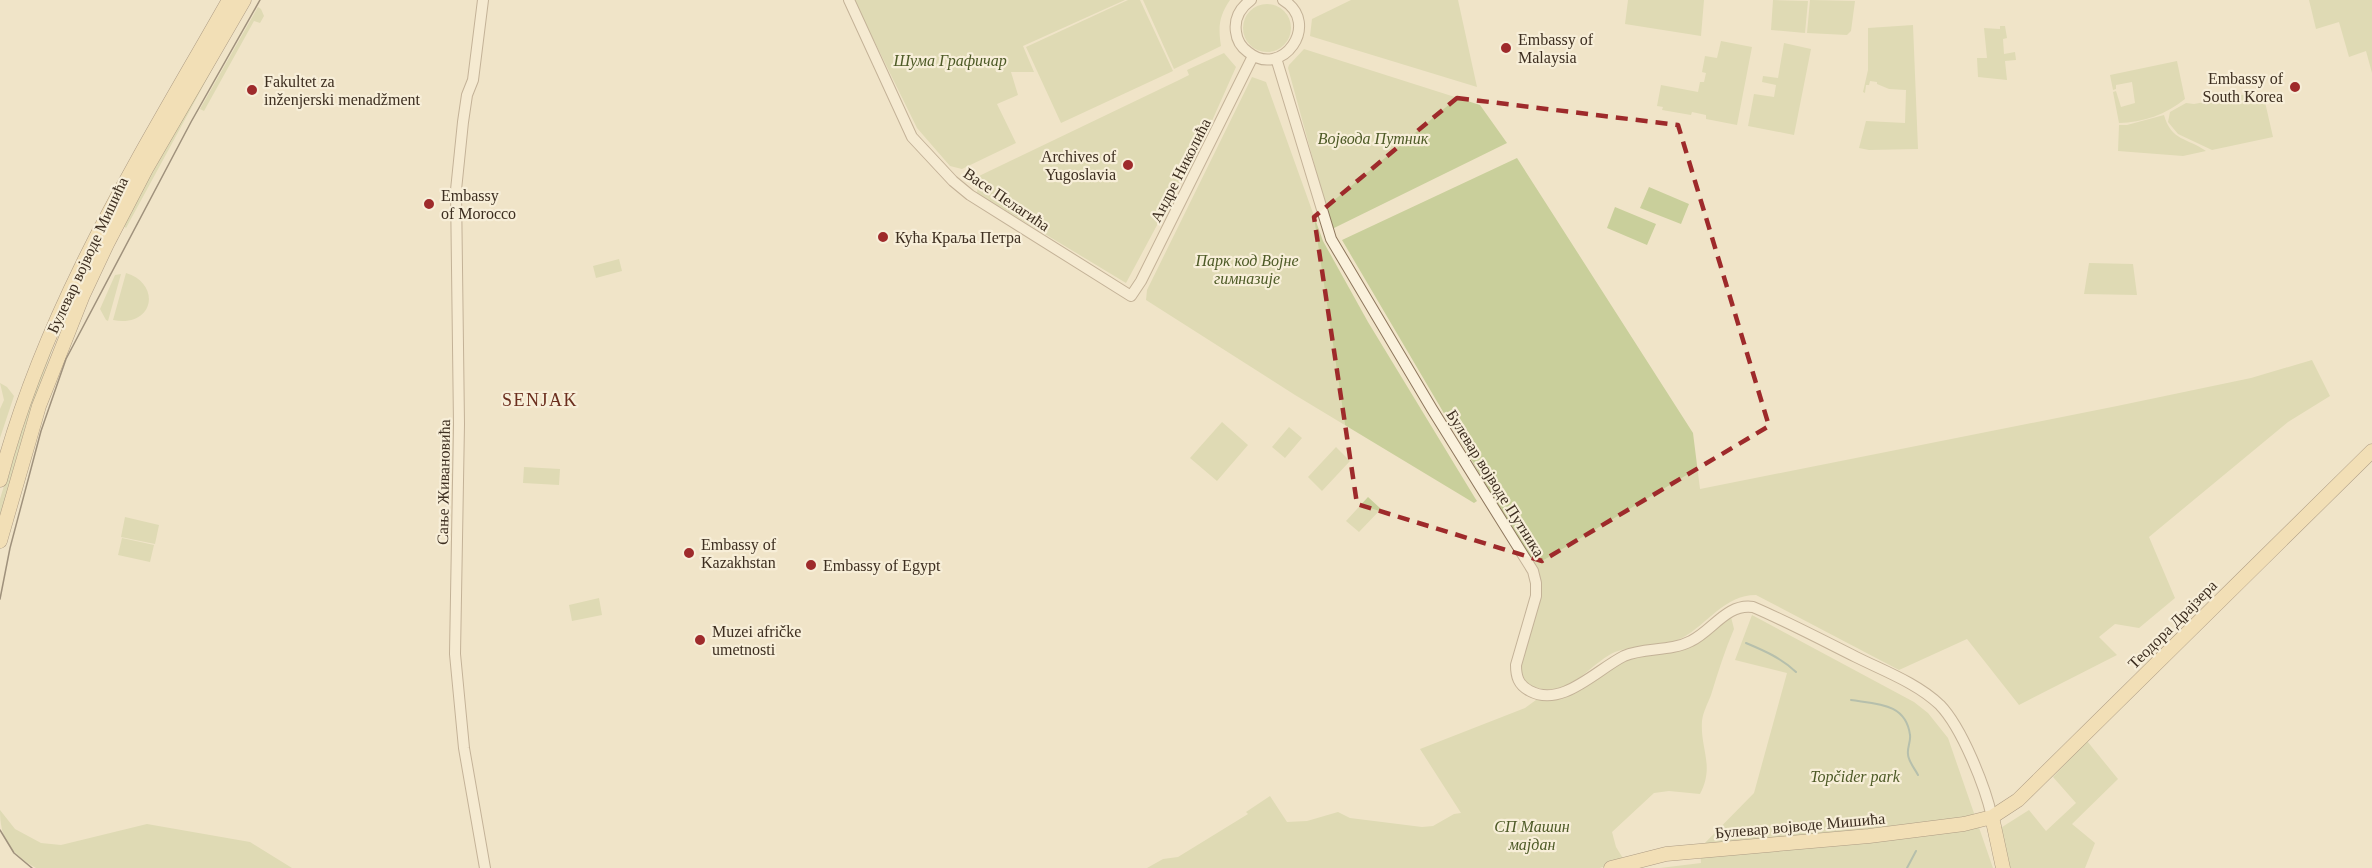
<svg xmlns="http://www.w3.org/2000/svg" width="2372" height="868" font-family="Georgia,serif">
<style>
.green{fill:#c9cf9b}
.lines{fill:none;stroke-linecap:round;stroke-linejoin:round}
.stream{stroke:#6f938a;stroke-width:2}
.minor-casing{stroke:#8d765c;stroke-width:12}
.major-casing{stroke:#5b4430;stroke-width:15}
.minor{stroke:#faf1dc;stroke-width:10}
.major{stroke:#f3d9a0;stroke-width:14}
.tram{stroke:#3d2e20;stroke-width:1.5}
.marked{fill:none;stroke:#9e2a2b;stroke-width:4.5;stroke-dasharray:12 8;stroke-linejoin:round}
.poi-dot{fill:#9e2a2b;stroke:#f7eed8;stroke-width:2}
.labels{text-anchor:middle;stroke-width:4.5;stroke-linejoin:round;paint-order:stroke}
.poi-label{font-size:16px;fill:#3d2e20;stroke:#f7eed8;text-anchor:start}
.park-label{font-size:16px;font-style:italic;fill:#4d5a26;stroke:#f7eed8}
.street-label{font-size:16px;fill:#3d2e20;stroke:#f7eed8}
.neighbourhood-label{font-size:18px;letter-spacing:1.5px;fill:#6b2e1e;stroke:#f7eed8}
</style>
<rect width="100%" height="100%" fill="#f0e4c8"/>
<path class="green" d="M236,0L131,182L78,289L58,333L28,418L0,517V499L30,400L56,328L86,264L141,159Z
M854,0H1125L1023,46L1034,72H1011L1018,95L997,104L1016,143L962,169L950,166L917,128Z
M1128,0H1140L1173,71L1061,123L1026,47Z
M1143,0H1230C1219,16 1218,27 1221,46L1174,69Z
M1351,0H1458L1477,87L1310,36L1312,19Z
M1628,0H1704L1701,36L1625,24Z
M1773,0L1808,1L1805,33L1771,30Z
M1810,0L1855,1L1851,31L1847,35L1807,33Z
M2309,0H2372V73L2366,51L2349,57L2339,22L2316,29Z
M1243 28a24 24 0 1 1 48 0a24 24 0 1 1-48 0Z
M258,7L261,9L264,16L260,23L254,21L204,111L200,109Z
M1913,25L1918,149L1869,150L1859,148L1866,121L1905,123L1906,90L1889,89L1877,84V82L1870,81L1869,85H1866L1865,93L1863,92L1868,70V28Z
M2000,26H2005L2007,38L2003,39L2004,54L2015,52L2016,60L2005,61L2007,80L1978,77L1977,58H1987L1984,28L2000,29Z
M1721,41L1752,47L1737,125L1706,119V115L1692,112L1691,115L1662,110L1663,107L1657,106L1661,85L1698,92L1700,82H1704L1706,73L1702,72L1705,56L1717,58Z
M1784,43L1811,49L1794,135L1748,126L1754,94L1774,97L1776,85L1762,82L1763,76L1778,78Z
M226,44L126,228L122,225Z
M1304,49L1480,105L1507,143L1332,229L1288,68L1289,65Z
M1224,53L1236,67L1207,132L1126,283L977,193L979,176L1177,81L1189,75L1187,70Z
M2177,61L2185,99C2167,114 2142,123 2119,123L2113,92L2116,91L2121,107L2135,103L2132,82L2116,85V89L2113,90L2110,75Z
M1252,77L1266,82L1323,241L1368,322L1475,498L1477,501L1474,503L1295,395L1146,300L1147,290Z
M2248,94L2255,96L2265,102L2273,137L2212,150L2178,134L2168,122L2170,112L2186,103L2194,104Z
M2164,115C2171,141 2188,138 2206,151L2183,156L2118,151L2119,125H2127Z
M1517,158L1693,433L1700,489L2117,406L2251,378L2312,360L2330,396L2288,422L2149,537L2175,598L2139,628L2115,624L2099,637L2117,655L2019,705L1967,639L1899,670L1756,595C1724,595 1708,624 1682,638C1663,648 1636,644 1615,652C1595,661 1579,684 1557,689C1546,691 1537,688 1526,684L1519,671L1540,580L1539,571L1505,517L1342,240Z
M1649,187L1689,204L1681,224L1640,208Z
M1615,207L1656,224L1647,245L1607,228Z
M619,259L622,271L596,278L593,266Z
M2089,263L2133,264L2137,295L2084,294Z
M126,273C162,284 154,328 113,320Z
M121,274L108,321L106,320L100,309L115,275Z
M0,383L7,387L14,396L0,438V409L4,400Z
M1222,422L1248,445L1217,481L1190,458Z
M1289,427L1302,438L1285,458L1272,447Z
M1336,447L1350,461L1322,491L1308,477Z
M524,467L560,469L559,485L523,483Z
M1368,497L1381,509L1359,532L1346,521Z
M125,517L159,525L155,544L121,537Z
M122,538L154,545L150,562L118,555Z
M599,598L602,615L572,621L569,605Z
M1752,615L1914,702L1928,713L1948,738L1993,868H1660L1701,863L1700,848L1754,793L1787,673L1735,660Z
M1731,617L1734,629C1725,650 1718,672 1711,695C1708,703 1703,712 1702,721C1700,749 1715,766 1700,794L1669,791L1654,793L1612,832L1616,847L1624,860L1600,868H1147L1163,859L1178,857L1248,814L1246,812L1270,796L1287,822L1307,821L1338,812L1350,818L1422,827L1433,826L1454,814L1461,813L1420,749L1525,708L1536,700L1559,699L1631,657L1679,649Z
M2087,741L2118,779L2072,824L2095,843L2085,868H2007L1999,829L2029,810L2046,831L2076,803L2053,777Z
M0,810L15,829L41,843L61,845L147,824L250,842L292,868H36C10,853 0,839 0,810Z"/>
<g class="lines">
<path class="stream" d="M1746,643C1765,651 1781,658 1796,672
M1851,700C1877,704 1906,703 1910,735C1911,741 1907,748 1908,754C1908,761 1915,769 1918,775
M1907,868L1916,851"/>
<defs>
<path id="minor" d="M483,0L473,80L467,95L463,122L456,190L459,424L455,654L464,748L485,868
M849,0L912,137L953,181L970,195L1131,296L1141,281L1253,56
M1251,0C1240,8 1234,19 1236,32C1237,41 1241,47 1248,52C1282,80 1322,23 1283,0
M1276,58L1331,239L1432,409L1533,571L1536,583V596L1516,665C1516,676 1518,685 1530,691C1562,708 1596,670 1624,656C1644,647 1670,652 1691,641C1712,631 1727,603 1753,607C1788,622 1822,640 1856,657C1884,671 1917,683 1940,705C1962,728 1985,786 1992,817"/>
<path id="major" d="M0,480C45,306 141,155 229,0
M0,541L39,406L83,295L107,244L146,169L244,0
M1992,817L2003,868
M1611,868L1666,854L1869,836L1964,824L1992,817L2018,800L2372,451"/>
</defs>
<use href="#minor" class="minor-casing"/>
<use href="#major" class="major-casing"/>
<use href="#minor" class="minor"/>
<use href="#major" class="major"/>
<path class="tram" d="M0,599L10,548L41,431L66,359L191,122L260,0
M0,830L14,853L32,868"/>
</g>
<path d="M0 0H2372V868H0ZM1457,98L1678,125L1769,426L1542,561L1357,504L1314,217Z" fill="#f0e4c8" fill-opacity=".55" fill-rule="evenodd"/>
<path class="marked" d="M1457,98L1678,125L1769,426L1542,561L1357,504L1314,217Z"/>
<g class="poi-dot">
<circle cx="1506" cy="48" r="6"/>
<circle cx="2295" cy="87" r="6"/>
<circle cx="252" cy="90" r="6"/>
<circle cx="1128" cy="165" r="6"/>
<circle cx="429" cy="204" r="6"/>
<circle cx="883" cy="237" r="6"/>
<circle cx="689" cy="553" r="6"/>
<circle cx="811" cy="565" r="6"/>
<circle cx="700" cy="640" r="6"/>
</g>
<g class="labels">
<g class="poi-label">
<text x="1518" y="45">Embassy of<tspan x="1518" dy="18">Malaysia</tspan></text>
<text x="2283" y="84" text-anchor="end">Embassy of<tspan x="2283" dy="18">South Korea</tspan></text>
<text x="264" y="87">Fakultet za<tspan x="264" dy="18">inženjerski menadžment</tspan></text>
<text x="1116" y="162" text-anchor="end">Archives of<tspan x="1116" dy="18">Yugoslavia</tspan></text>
<text x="441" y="201">Embassy<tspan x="441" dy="18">of Morocco</tspan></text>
<text x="895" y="243">Кућа Краља Петра</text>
<text x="701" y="550">Embassy of<tspan x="701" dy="18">Kazakhstan</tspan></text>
<text x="823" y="571">Embassy of Egypt</text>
<text x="712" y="637">Muzei afričke<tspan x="712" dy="18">umetnosti</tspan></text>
</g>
<g class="park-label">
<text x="950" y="66">Шума Графичар</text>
<text x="1373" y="144">Војвода Путник</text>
<text x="1247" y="266">Парк код Војне<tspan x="1247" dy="18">гимназије</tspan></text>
<text x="1855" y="782">Topčider park</text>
<text x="1532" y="832">СП Машин<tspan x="1532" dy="18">мајдан</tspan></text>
</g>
<g class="street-label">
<text transform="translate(1180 170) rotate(-63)" y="6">Андре Николића</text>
<text transform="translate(1007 199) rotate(34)" y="6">Васе Пелагића</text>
<text transform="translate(87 255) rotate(-65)" y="6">Булевар војводе Мишића</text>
<text transform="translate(443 482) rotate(-89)" y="6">Сање Живановића</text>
<text transform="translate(1496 483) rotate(58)" y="6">Булевар војводе Путника</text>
<text transform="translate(2172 624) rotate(-45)" y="6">Теодора Драјзера</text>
<text transform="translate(1800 825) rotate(-5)" y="6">Булевар војводе Мишића</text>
</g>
<g class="neighbourhood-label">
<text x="540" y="406">SENJAK</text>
</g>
</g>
</svg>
